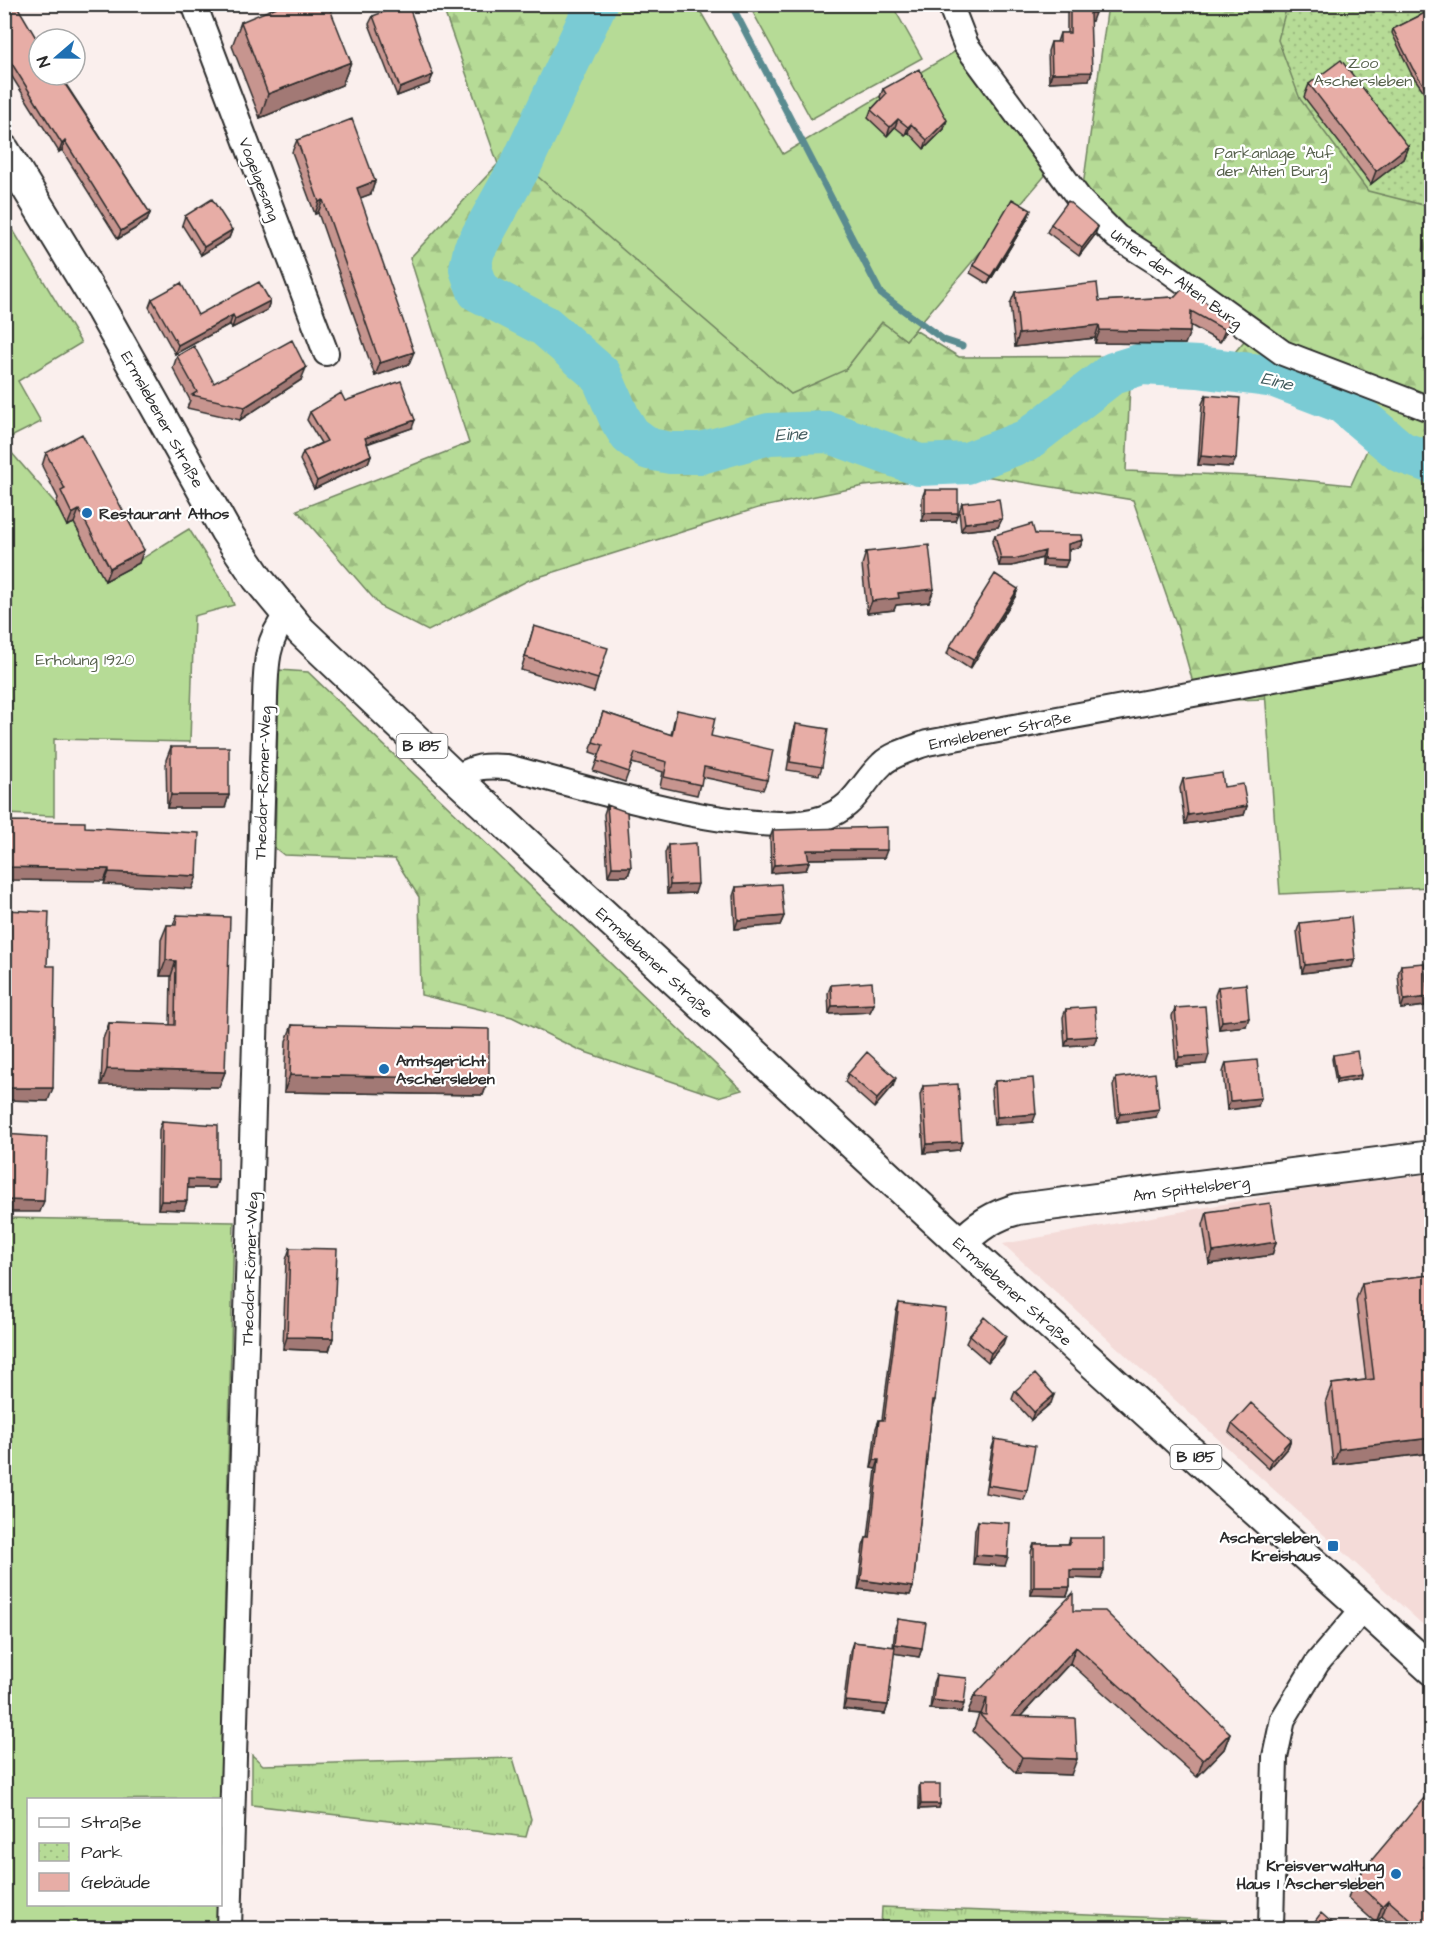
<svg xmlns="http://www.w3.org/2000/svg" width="1436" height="1933" font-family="'Architects Daughter',sans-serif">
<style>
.built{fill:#f4dbd8}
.grass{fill:url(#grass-tufts);stroke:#708360;stroke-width:1.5}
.forest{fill:url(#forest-firs);stroke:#708360;stroke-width:1.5;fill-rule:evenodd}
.park{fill:url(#park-dots);stroke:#708360;stroke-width:1.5}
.garden{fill:#b6db96;stroke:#708360;stroke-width:1.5}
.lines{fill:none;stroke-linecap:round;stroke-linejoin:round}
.stream{stroke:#5a8b90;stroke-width:7}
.river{stroke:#7acbd4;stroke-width:42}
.minor-casing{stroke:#2b2b2b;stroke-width:28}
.major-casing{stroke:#2b2b2b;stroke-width:34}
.minor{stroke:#fff;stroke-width:24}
.major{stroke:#fff;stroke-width:30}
.wall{fill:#c7958f;stroke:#2b2b2b;stroke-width:1.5}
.shaded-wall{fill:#a27974;stroke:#2b2b2b;stroke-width:1.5}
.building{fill:#e7ada6;stroke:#2b2b2b;stroke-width:1.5}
.poi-dot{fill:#1f6fb2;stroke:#fff;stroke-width:2}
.labels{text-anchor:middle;stroke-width:4.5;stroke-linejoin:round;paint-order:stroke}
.shield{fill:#fff;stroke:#6b6b6b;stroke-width:1.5}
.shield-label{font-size:15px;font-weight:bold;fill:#2b2b2b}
.park-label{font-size:16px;fill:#55604b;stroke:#fff}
.street-label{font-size:16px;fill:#2b2b2b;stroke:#fff}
.poi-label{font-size:16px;font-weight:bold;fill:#2b2b2b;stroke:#fff;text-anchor:start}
.water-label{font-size:18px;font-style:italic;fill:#435b5e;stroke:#fff}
</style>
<defs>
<pattern id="grass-tufts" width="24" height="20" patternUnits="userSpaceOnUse" patternTransform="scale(1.5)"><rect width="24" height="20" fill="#b6db96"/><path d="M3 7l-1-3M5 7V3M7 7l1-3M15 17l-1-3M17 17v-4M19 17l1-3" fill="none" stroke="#9dbc81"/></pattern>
<pattern id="forest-firs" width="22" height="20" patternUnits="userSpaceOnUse" patternTransform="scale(1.5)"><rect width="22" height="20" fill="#b6db96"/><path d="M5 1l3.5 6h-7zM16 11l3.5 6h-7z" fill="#9dbc81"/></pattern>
<pattern id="park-dots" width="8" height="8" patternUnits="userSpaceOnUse" patternTransform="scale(1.5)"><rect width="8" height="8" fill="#b6db96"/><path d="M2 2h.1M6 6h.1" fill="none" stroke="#9dbc81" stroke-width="1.8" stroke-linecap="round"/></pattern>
</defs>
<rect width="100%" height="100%" fill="#faefed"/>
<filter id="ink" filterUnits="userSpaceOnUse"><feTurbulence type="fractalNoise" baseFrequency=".0167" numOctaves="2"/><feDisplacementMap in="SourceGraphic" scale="12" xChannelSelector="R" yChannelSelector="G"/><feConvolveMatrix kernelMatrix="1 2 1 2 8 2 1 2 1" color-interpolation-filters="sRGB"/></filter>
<g filter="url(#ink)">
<path class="built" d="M1431,1174V1632L1003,1244L1310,1188Z"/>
<path class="grass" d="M252,1755L263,1765L513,1758L531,1819L526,1837L252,1805Z
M882,1907L1246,1921V1928H881Z"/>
<path class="forest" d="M442,5H609L522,163L845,370L882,322L906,340L915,330L959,357L1184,356L1235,352L1249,335L1081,201L1108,5H1431V658L1265,691L1266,699L1198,701L1178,629L1133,500L978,475L864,486L758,508L529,580L428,631L381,607L297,510L469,443L410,258L498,164ZM1209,381L1251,382L1373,437L1351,485L1272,477L1126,471L1130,385Z
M279,670L308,672L742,1090L718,1097L579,1050L512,1017L421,995L419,897L395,859L284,855L275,848Z"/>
<path class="park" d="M1287,5H1431V207L1368,191L1300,99L1278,40Z"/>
<path class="garden" d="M696,4L783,154L966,45L1054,165L906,340L882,322L845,370L791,394L522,163L609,5Z
M749,5H892L922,58L811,119Z
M4,215L81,343L18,381L41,422L5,440Z
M4,444L56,504L67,526L74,523L105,581C135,565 160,546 189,529L229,592L234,605L194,616L190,742L54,739V816L5,814Z
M1431,658V887L1280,894L1265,691Z
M5,1218L234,1222L220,1799L28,1800V1904L218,1905L217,1928H5Z"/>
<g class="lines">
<path class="stream" d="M731,4L881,294L944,340L962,346"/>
<path class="river" d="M596,4L522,163L474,250L470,269L478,291L545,326L601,375L620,419L630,435L649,449L671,453H701L769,434L828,432L919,465L967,463L1027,440L1113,373L1142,364L1198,367L1275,377L1343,403L1401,452L1432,463"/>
<defs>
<path id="minor" d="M194,4L326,353
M950,4L966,45L1081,201L1117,237L1158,263L1283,353L1432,410
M457,779C473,765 486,766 507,767C581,786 754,842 823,818C856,807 859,786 882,764C892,754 914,748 927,743L1432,650
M229,1928L265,698C266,666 266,640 287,615
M1271,1928L1275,1757L1283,1719L1317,1663L1364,1608"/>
<path id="major" d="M4,150L101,309L225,530L258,579L301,631L457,779L961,1244L1432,1670
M961,1244C977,1226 995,1215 1018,1209L1432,1156"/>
</defs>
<use href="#minor" class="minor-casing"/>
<use href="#major" class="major-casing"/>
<use href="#minor" class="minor"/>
<use href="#major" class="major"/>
</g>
<path class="wall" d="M4,4L39,43L150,213L147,221L118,239L62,150L59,152L4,64Z
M1067,4H1095L1092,21H1090L1089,80L1049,82L1048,51L1051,42H1057L1060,33H1067Z
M1431,10V102L1411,73L1392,33L1393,29Z
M373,16L433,75L429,84L397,96L369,24Z
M241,22L351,62L342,85L260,118L232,46Z
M1309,84L1408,146L1403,159L1371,184L1304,97Z
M883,89L944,129L924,149L908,132L905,135L895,127L887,136L868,118L871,110L881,99L880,97Z
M297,140L375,181L371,194L360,198L409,364L375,376L318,213L315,214L292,152Z
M185,216L232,230L229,238L201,255L182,225Z
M1028,218L988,284L970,273L973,265Z
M1051,224L1095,235L1079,256L1047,232Z
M1015,292L1099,301L1175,297L1230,323L1225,335L1220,342L1190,325L1185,344L1095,343V338L1015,347L1010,304Z
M152,299L198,315L270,301L267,310L232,328L230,324L175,354L149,307Z
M177,356L214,383L301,380L240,420L187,408L190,400L173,368Z
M1206,395L1232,467L1198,465L1202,404Z
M345,401L412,428L367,444L371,455L368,463L314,489L300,460L303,452L321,443L307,420L310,412Z
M46,453L139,563L105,581L74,523L67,526L56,504L58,498L42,466Z
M925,490L955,521H922V498Z
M962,503L1002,519L998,527L961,531L959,512Z
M1035,534L1083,540L1080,547L1068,550V560L1065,567L1042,566V558L1012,566H999L992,542L995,535Z
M866,552L934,589L929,602L896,605L894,610L867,613L862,565Z
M1018,589L1015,597L970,669L947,654L950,646Z
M534,626L598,679L594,692L521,670Z
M677,710L767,780L763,790L702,777L697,795L660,787L663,772L632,763L625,782L593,771L599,755L590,752L603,712L671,735L674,721Z
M796,724L822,767L819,775L787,770L793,733Z
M171,747L229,795L225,808H167L166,760Z
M1183,779L1224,787L1247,806L1244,815L1185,824L1180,788Z
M607,805L631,867L628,876H608L604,814Z
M773,830L884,858L808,859L806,870L771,873L770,838Z
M668,845L695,893L667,894L665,853Z
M736,887L784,916L780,925L735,929L733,896Z
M4,910L47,966L48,1101L4,1100Z
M177,915L225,1072L219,1087L101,1085L103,1039L109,1023L170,1025L171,976H160L161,940L167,925H173Z
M1300,923L1352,967L1302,973L1297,931Z
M1401,965L1428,997L1425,1006L1401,1009L1398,974Z
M831,985L874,1004L870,1012L829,1014L828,993Z
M1218,987L1246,1026L1219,1029L1215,995Z
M1175,1008L1206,1064L1176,1066L1172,1016Z
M1066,1009L1097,1036L1094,1044L1065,1046L1063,1017Z
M292,1025L489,1079L483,1095L284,1092L286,1041Z
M1333,1055L1361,1075L1360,1079L1336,1083L1332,1059Z
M1226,1063L1258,1106L1227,1110L1223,1072Z
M848,1074L893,1086L874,1108L845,1082Z
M1116,1078L1156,1117L1117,1122L1113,1086Z
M995,1081L1033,1122L994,1125L991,1089Z
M923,1086L962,1142L959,1150L924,1153L920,1095Z
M162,1121L218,1180L215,1188H187L184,1210L158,1209L159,1130Z
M1207,1212L1276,1242L1272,1255L1209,1264L1203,1225Z
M290,1248L333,1338L329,1351L283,1349L286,1260Z
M1431,1275V1453L1333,1465L1326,1400L1332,1384L1366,1380L1356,1300L1362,1283Z
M899,1303L935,1400L932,1409L913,1587L910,1595L858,1589L863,1546L866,1538H868L876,1469L871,1468L876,1428L879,1420H882L896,1312Z
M970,1335L1003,1344L988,1362L966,1343Z
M1015,1391L1051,1403L1031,1420L1012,1399Z
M1232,1424L1291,1439L1288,1447L1269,1469L1229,1432Z
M995,1439L1027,1491L1024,1500L985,1493L992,1448Z
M978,1521L1005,1566L973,1564L975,1530Z
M1070,1538L1101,1579L1070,1578V1587L1067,1596L1031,1595V1552L1034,1544H1068Z
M1073,1611L1230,1733L1224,1749L1197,1777L1070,1663L1021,1716L1071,1775L1016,1773L973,1731L979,1714H981L968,1713L974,1696Z
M898,1619L922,1648L919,1657L894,1653L888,1705L885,1714L843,1709L850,1651L853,1642L893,1647L895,1628Z
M936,1675L961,1712L930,1709L933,1683Z
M920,1784L940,1804L939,1808L919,1809V1788Z
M1428,1870L1431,1929H1396L1382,1916L1376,1923L1348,1898L1354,1881Z"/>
<path class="shaded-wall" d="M1090,13H1095L1092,21H1087Z
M351,62L342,85L260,118L268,94Z
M1092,72L1089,80L1049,82L1052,73Z
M433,75L429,84L397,96L400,88Z
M898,119L895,127L887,136L890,127Z
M947,120L944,129L924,149L927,140Z
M911,124L908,132L905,135L908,127Z
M65,141L62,150L59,152L62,144Z
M1408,146L1403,159L1371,184L1376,171Z
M375,181L371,194L352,201L357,188Z
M323,200L318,213L315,214L319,202Z
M1031,210L1028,218L988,284L991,276Z
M150,213L147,221L118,239L121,231Z
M1098,227L1095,235L1079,256L1082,248Z
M232,230L229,238L201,255L204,247Z
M270,301L267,310L232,328L235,319Z
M233,315L230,324L175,354L178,345Z
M1230,323L1225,335L1220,342L1225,330Z
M1099,325L1095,338L1015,347L1019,334Z
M1100,330L1190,332L1185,344L1095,343Z
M414,352L409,364L375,376L380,363Z
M306,368L301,380L240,420L245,407Z
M415,420L412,428L362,445L365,438Z
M371,455L368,463L314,489L317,481Z
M1201,456L1236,459L1232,467L1198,465Z
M79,510L74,523L67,526L72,514Z
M925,513H958L955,521H922Z
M1002,519L998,527L961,531L965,523Z
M1083,540L1080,547L1065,551L1068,544Z
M144,550L139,563L105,581L110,568Z
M1045,551L1042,558L1012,566H999L1001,559Z
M1044,559L1068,560L1065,567L1042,566Z
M934,589L929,602L896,605L894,610L867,613L872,601L898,593Z
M1018,589L1015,597L970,669L973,660Z
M171,795H229L225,808H167Z
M1247,806L1244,815L1185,824L1188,815Z
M807,850H887L884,858L804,859Z
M809,862L806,870L771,873L774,865Z
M4,867L109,869L104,881L4,880Z
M612,867H631L628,876H608Z
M109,872L197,876L192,889L104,884Z
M698,884L695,893L667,894L670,885Z
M784,916L780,925L735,929L738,920Z
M1355,959L1352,967L1302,973L1305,965Z
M166,960L176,961L171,976H160Z
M1428,997L1425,1006L1401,1009L1404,1000Z
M874,1004L870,1012L829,1014L832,1006Z
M1249,1018L1246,1026L1219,1029L1222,1021Z
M1097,1036L1094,1044L1065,1046L1068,1038Z
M1209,1055L1206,1064L1176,1066L1179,1057Z
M107,1069L225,1072L219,1087L101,1085Z
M290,1075L489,1079L483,1095L284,1092Z
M1361,1075L1360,1079L1336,1083L1337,1079Z
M896,1078L893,1086L874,1108L877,1099Z
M5,1088H53L48,1101L4,1100Z
M1261,1098L1258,1106L1227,1110L1230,1101Z
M1159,1109L1156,1117L1117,1122L1120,1114Z
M1036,1114L1033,1122L994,1125L997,1117Z
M962,1142L959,1150L924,1153L927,1144Z
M188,1179L218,1180L215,1188H184Z
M4,1200L44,1201L40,1212H4Z
M161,1201H187L184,1210L158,1209Z
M1276,1242L1272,1255L1209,1264L1213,1252Z
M1006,1336L1003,1344L988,1362L991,1353Z
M287,1337L333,1338L329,1351L283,1349Z
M1054,1395L1051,1403L1031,1420L1034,1412Z
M1431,1438V1453L1333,1465L1339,1449Z
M1291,1439L1288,1447L1269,1469L1272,1460Z
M874,1460H879L876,1469L871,1468Z
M976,1555L1008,1557L1005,1566L973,1564Z
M1070,1570H1104L1101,1579L1067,1578Z
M861,1580L913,1587L910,1595L858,1589Z
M1034,1587H1070L1067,1596L1031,1595Z
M895,1644L922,1648L919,1657L892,1653Z
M1076,1647L1070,1663L1006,1732L1012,1716Z
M974,1696L987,1698L981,1714L968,1713Z
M933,1700L964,1704L961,1712L930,1709Z
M846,1701L888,1705L885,1714L843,1709Z
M1230,1733L1224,1749L1197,1777L1203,1760Z
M1022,1757L1077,1759L1071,1775L1016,1773Z
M921,1804H940L939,1808L919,1809Z
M1431,1857V1865L1418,1884L1424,1867Z
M1388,1900L1382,1916L1376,1923L1382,1906Z"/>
<path class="building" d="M4,4H16L39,43V75H59L150,213L121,231L65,141L62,144L4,51Z
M284,4H328L351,62L268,94L241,22Z
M404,4H408L433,75L400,88L373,16Z
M1070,4H1095V13H1090L1092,72L1052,73L1051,42H1060V33H1070Z
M1431,10V96L1413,69L1393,29Z
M1341,60L1408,146L1376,171L1309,84Z
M919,69L947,120L927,140L911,124L908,127L898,119L890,127L871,110L886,94L883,89Z
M352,119L375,181L357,188L414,352L380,363L323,200L319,202L297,140Z
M212,199L232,230L204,247L185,216Z
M1012,199L1031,210L991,276L973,265Z
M1068,201L1098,227L1082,248L1051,224Z
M259,282L270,301L235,319L233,315L178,345L152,299L181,283L198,315Z
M1097,283L1099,301L1175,297L1186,285L1230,323L1225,330L1191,311L1190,332L1100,330L1099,325L1019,334L1015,292Z
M292,340L306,368L245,407L192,395L197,392L177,356L194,346L214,383Z
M401,381L415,420L365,438L371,455L317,481L303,452L327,441L310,412L341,393L345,401Z
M1206,395L1240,398L1236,459L1201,456Z
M82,434L144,550L110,568L79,510L72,514L61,491L65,489L46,453Z
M925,490H958V513H925Z
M999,499L1002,519L965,523L962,503Z
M1032,524L1035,534L1082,535L1083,540L1068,544V560L1044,559L1045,551L1014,559H1001L995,535Z
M929,545L934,589L898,593L899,598L872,601L866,552Z
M995,574L1018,589L973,660L950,646Z
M534,626L608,648L598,679L525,657Z
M677,710L715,718L711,736L773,750L767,780L704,767L701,785L664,777L667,762L635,753L629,772L597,761L603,745L593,742L603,712L672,735Z
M796,724L828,729L822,767L790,762Z
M171,747H229V795H171Z
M1222,773L1224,787L1243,784L1247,806L1188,815L1183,779Z
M607,805L627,812L631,867H612Z
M4,821L85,822V827L199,833L197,876L109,872V869L4,867Z
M887,827V850H807L809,862L774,865L773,830Z
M696,843L698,884L670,885L668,845Z
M781,884L784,916L738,920L736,887Z
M4,910L49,912L47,966H55L53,1088H5L7,948H4Z
M177,915L230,917L225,1072L107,1069L109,1023L175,1025L176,961L166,960L167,925H176Z
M1351,917L1355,959L1305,965L1300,923Z
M1424,963L1428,997L1404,1000L1401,965Z
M872,982L874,1004L832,1006L831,985Z
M1246,984L1249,1018L1222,1021L1218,987Z
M1205,1006L1209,1055L1179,1057L1175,1008Z
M1095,1007L1097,1036L1068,1038L1066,1009Z
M292,1025L489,1029V1079L290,1075Z
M1357,1051L1361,1075L1337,1079L1333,1055Z
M867,1052L896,1078L877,1099L848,1074Z
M1257,1060L1261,1098L1230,1101L1226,1063Z
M1155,1073L1159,1109L1120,1114L1116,1078Z
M1033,1078L1036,1114L997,1117L995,1081Z
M958,1084L962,1142L927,1144L923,1086Z
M162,1121L218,1125V1180L188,1179L187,1201H161Z
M4,1134L47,1137L44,1201L4,1200Z
M1270,1203L1276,1242L1213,1252L1207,1212Z
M290,1248L337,1249L333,1338L287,1337Z
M1431,1275V1438L1339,1449L1332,1384L1374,1379L1362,1283Z
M899,1303L946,1309L935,1400H933L913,1587L861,1580L866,1538H870L879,1460H874L879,1420H884Z
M984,1317L1006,1336L991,1353L970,1335Z
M1035,1374L1054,1395L1034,1412L1015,1391Z
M1251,1403L1291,1439L1272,1460L1232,1424Z
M995,1439L1035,1446L1027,1491L988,1485Z
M978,1521L1010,1523L1008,1557L976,1555Z
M1070,1538H1104V1570H1070V1587H1034V1544H1070Z
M1073,1593V1611H1105L1230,1733L1203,1760L1076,1647L1012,1716L1075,1718L1077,1759L1022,1757L979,1714L986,1715L987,1698L974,1696Z
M898,1619L926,1623L922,1648L895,1644Z
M853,1642L895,1647L888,1705L846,1701Z
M936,1675L967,1678L964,1704L933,1700Z
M920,1784H940V1804H921Z
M1424,1798L1431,1805V1857L1424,1867L1431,1874V1929H1421L1388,1900L1382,1906L1354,1881Z
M1321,1913L1339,1929H1309Z"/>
</g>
<g class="poi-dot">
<circle cx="87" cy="513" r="6"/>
<circle cx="384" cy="1069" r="6"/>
<rect x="1327" y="1540" width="12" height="12" rx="3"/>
<circle cx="1396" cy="1874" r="6"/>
</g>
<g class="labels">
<g class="shield">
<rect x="396.5" y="734" width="51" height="24" rx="4.5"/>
<rect x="1170.5" y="1445" width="51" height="24" rx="4.5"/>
</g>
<g class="shield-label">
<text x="422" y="751">B 185</text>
<text x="1196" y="1462">B 185</text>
</g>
<g class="park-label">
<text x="1363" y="68">Zoo<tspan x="1363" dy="18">Aschersleben</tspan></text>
<text x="1274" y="158">Parkanlage "Auf<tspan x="1274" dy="18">der Alten Burg"</tspan></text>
<text x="85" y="665">Erholung 1920</text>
</g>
<g class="street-label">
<text transform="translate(260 179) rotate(69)" y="6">Vogelgesang</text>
<text transform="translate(1177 278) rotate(36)" y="6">Unter der Alten Burg</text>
<text transform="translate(163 419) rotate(61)" y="6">Ermslebener Straße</text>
<text transform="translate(1000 730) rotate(-11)" y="6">Emslebener Straße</text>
<text transform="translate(262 783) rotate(-88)" y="6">Theodor-Römer-Weg</text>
<text transform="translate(655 962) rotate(43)" y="6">Ermslebener Straße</text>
<text transform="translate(1191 1188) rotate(-7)" y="6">Am Spittelsberg</text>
<text transform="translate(249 1269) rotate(-88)" y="6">Theodor-Römer-Weg</text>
<text transform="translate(1013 1291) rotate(42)" y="6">Ermslebener Straße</text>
</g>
<g class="poi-label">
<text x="99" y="519">Restaurant Athos</text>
<text x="396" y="1066">Amtsgericht<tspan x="396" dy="18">Aschersleben</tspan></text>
<text x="1321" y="1543" text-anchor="end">Aschersleben,<tspan x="1321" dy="18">Kreishaus</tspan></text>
<text x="1384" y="1871" text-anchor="end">Kreisverwaltung<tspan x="1384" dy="18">Haus 1 Aschersleben</tspan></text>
</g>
<g class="water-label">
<text transform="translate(1277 381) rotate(14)" y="6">Eine</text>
<text transform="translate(791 434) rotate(-3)" y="6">Eine</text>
</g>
</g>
<rect width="1436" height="1933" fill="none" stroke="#fff" stroke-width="24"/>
<rect x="12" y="12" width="1412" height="1909" fill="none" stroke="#2b2b2b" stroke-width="2" filter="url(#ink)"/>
<rect x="27" y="1798" width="195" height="108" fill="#ffffff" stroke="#aaaaaa" stroke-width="1.5"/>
<rect x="39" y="1818" width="30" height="9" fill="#ffffff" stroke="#aaaaaa" stroke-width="1.5"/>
<text x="81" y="1828" font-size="18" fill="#2b2b2b">Straße</text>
<rect x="39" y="1843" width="30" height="18" fill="url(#park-dots)" stroke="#aaaaaa" stroke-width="1.5"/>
<text x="81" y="1858" font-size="18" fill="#2b2b2b">Park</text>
<rect x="39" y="1873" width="30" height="18" fill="#e7ada6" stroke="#aaaaaa" stroke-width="1.5"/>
<text x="81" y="1888" font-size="18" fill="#2b2b2b">Gebäude</text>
<g transform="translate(57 57) rotate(250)"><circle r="28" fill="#ffffff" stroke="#aaaaaa" stroke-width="1.5"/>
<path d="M0-4.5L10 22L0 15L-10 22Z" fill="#1f6fb2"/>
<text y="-9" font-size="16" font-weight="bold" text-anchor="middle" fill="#2b2b2b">N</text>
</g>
</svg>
